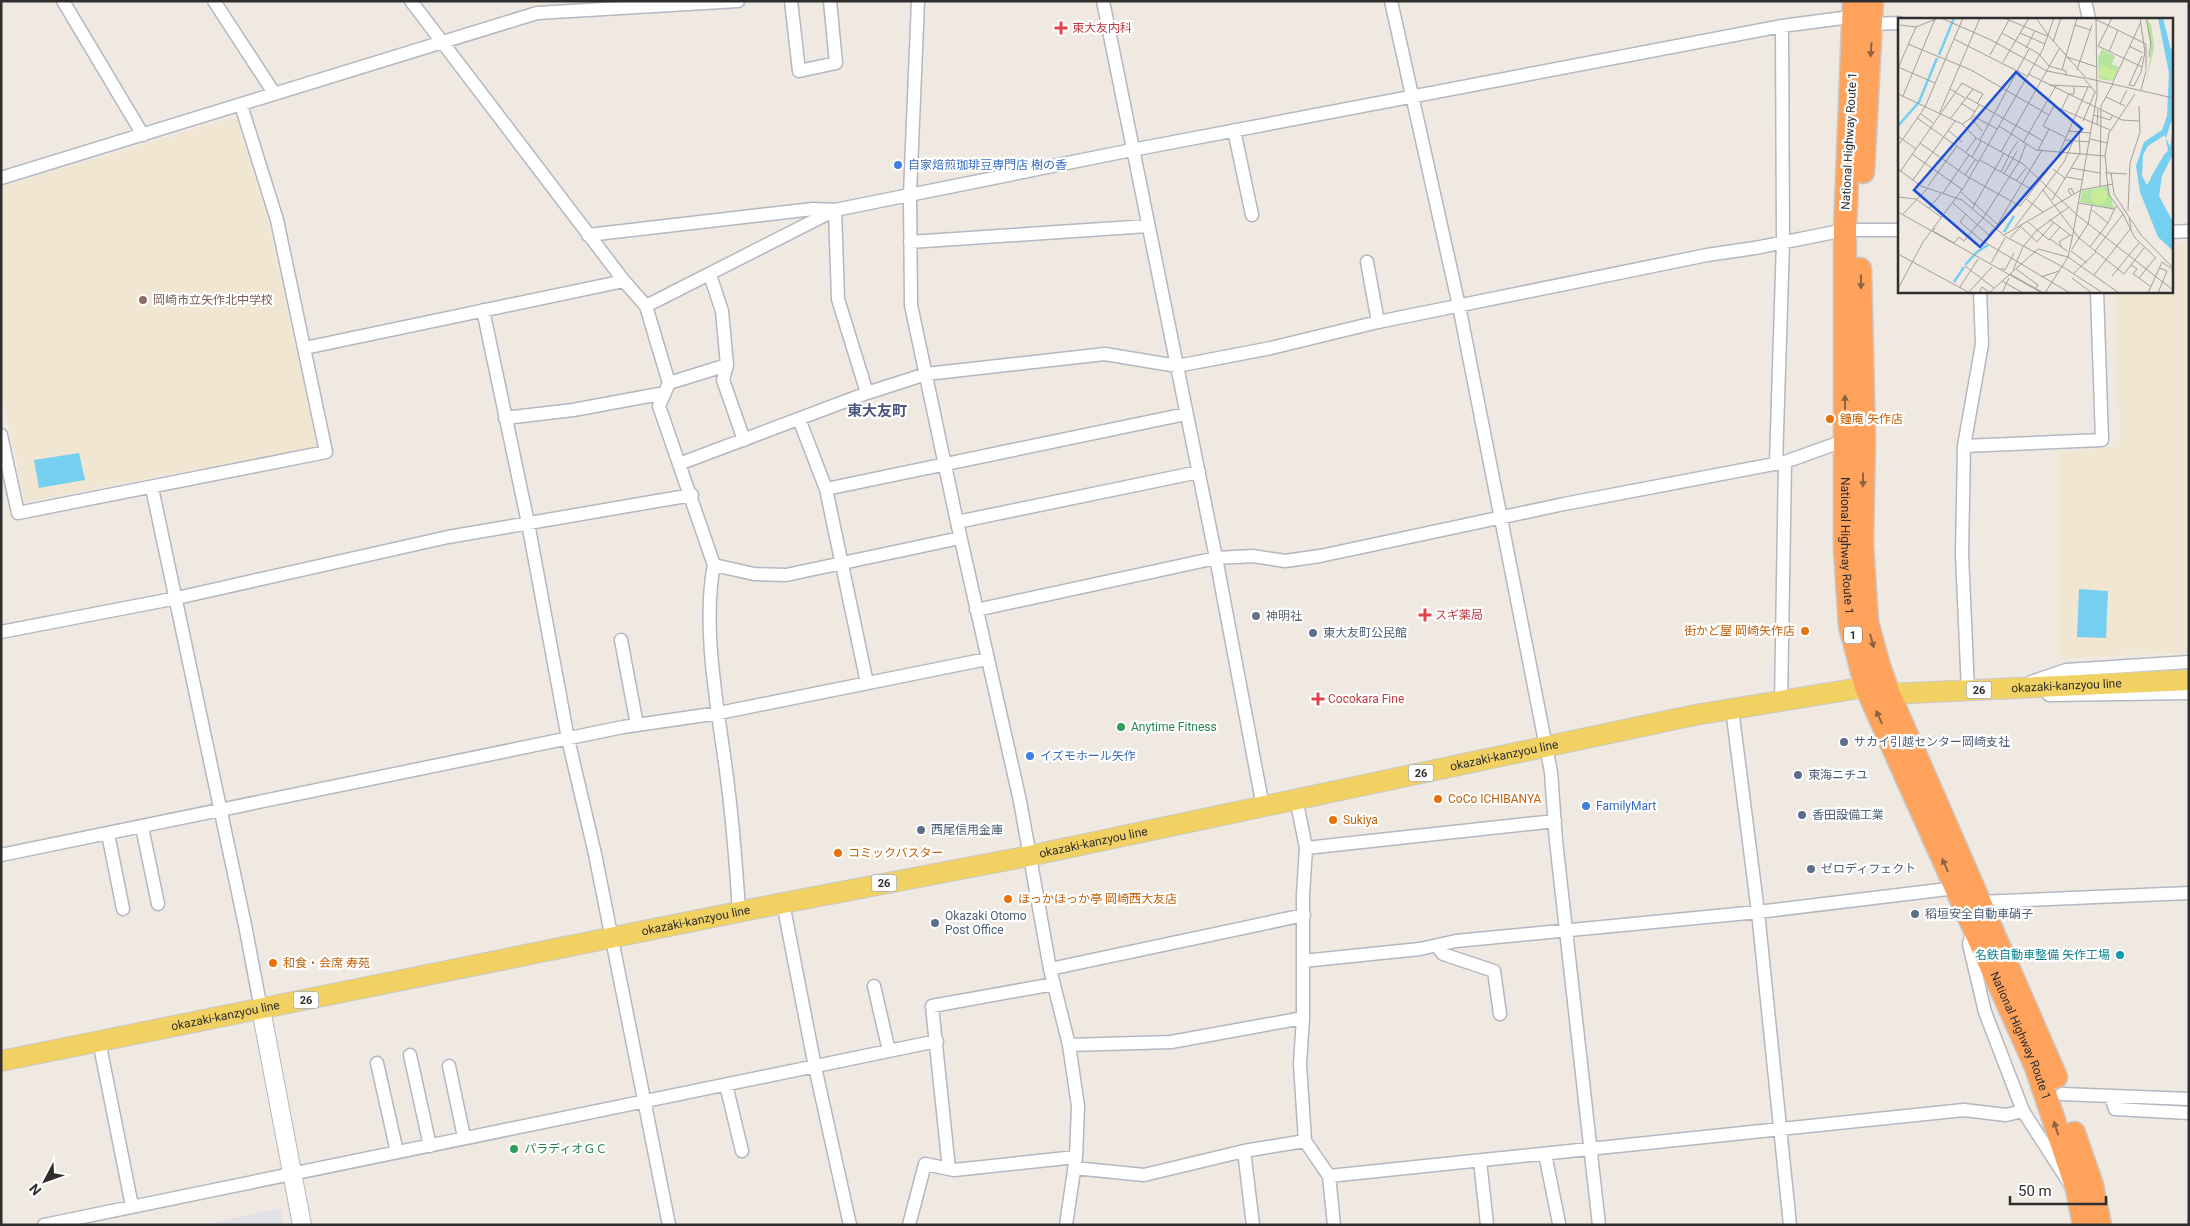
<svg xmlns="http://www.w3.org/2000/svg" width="2190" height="1226" font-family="Roboto,'Noto Sans JP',sans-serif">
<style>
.industrial{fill:#e3e1e8}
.education{fill:#f0e6d1}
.water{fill:#75cff0}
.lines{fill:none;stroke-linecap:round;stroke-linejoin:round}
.street-casing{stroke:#b4b7c1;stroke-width:15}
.secondary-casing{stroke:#b4b7c1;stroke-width:20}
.primary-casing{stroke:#c9c9c9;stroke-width:22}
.highway-casing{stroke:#c9c9c9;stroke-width:25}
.street{stroke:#fff;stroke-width:12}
.secondary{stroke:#fff;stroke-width:18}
.primary{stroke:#f2d163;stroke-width:20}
.highway{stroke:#ffa35c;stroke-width:22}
.oneway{fill:#8c6343}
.health-dot{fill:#e0444e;stroke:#fff;stroke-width:2}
.shop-dot{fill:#3f7fe0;stroke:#fff;stroke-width:2}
.education-dot{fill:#8d6e63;stroke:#fff;stroke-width:2}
.food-dot{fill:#e8710a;stroke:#fff;stroke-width:2}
.worship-dot{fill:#6b7280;stroke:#fff;stroke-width:2}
.service-dot{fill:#5c6f8a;stroke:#fff;stroke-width:2}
.leisure-dot{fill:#2e9e5b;stroke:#fff;stroke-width:2}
.culture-dot{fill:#0f9aa8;stroke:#fff;stroke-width:2}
.labels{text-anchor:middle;stroke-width:4.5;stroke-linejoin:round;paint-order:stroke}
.shield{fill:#fff;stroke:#6d6d6d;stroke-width:1}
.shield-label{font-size:11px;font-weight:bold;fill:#2e2e2e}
.health-label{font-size:12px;fill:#be3a42;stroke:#fff;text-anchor:start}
.street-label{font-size:12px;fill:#2e2e2e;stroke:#fff}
.shop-label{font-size:12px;fill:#366cbe;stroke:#fff;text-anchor:start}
.education-label{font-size:12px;fill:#785e54;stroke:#fff;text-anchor:start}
.food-label{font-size:12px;fill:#c56008;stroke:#fff;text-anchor:start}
.worship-label{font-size:12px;fill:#5b616d;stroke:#fff;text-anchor:start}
.service-label{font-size:12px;fill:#4e5e75;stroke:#fff;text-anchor:start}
.leisure-label{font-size:12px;fill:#27864d;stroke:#fff;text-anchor:start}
.culture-label{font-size:12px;fill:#0d838f;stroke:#fff;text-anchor:end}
.quarter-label{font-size:15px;font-weight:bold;fill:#4d5680;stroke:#fff}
.inset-river{fill:none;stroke:#75cff0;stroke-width:2.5}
.inset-road{fill:none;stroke:#a29e99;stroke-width:1}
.view{fill:#1d4ed8;fill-opacity:0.15;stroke:#1d4ed8;stroke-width:2.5}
.inset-edge{fill:none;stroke:#2e2e2e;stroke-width:2.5}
</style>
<rect width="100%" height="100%" fill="#efe9e1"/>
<path class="industrial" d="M281,1208L283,1225H203Z"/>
<path class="education" d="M236,117L266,213L317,446L25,502L1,386V187Z
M2189,244V652L2060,659L2058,452L2120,446L2114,291H2171V245Z"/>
<path class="water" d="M79,453L85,480L39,488L34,460Z
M2079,589L2108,591L2106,638L2077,637Z"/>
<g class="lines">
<defs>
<path id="street" d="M63,1L143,135
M214,1L274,93
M411,1L624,281L646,306L669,383L659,406L714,565C702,624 717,704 725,763C732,813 736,862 739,912
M791,1L799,71L836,63L830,1
M918,1L910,194L911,305L957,522L1020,801L1050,969L1069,1045L1078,1106L1076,1157L1066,1225
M1103,1L1216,558L1263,807
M1391,1L1459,306L1551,772L1556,841L1599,1225
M2085,1L2089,19
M1872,24L1899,23
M1234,130L1252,215
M1,178L537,13L738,1
M835,210L838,299L867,393
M2171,232L2189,231
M588,235L813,209L835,210L1132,150L1782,26L1858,16
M910,242L1148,226
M1367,262L1378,322
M710,275L722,311L727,365L723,380L744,440
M646,306L833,211
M483,310L528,523L568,739L595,854L669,1225
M305,348L624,281
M669,383L727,365
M505,418L573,410L665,393
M799,419L826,489L867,683
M1,435L18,513L326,452L277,220L241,105
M1964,446L2102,440L2097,291
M679,464L867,393L926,374L1105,354L1177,366L1271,348L1378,322L1707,255L1755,248L1845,230H1899
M1776,464L1783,242L1782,26
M152,488L245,925L261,1009
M826,489L1186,414
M957,522L1199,472
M714,565L754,574L786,575L960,538
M976,610L1216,558L1253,556L1285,561L1320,556L1564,504L1785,462L1849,439
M1,632L177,598L448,537L692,495
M621,640L637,725
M2031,682L2066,670L2189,662
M1968,691L1962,554L1964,446L1982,344L1980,291
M2049,695L2189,693
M1781,702L1785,462
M1732,709L1758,912L1790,1225
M1296,798L1306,848L1303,895V1018L1300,1064L1305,1141L1329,1176L1334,1225
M142,827L158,904
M108,834L123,909
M1306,848L1555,821
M1,855L623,727L719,713L987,659
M1979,902L2189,893
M783,903L815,1067L850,1225
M1973,928L1969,944L1985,1012L2023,1111L2068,1181
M1437,946L1443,954L1494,971L1500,1014
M1303,961L1420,949L1456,941L1758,912L1956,888
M1050,969L1304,915
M874,986L889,1051
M99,1041L132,1206
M1069,1045L1171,1042L1303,1018
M410,1055L430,1146
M377,1063L397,1152
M449,1066L464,1137
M726,1085L742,1151
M2062,1094L2189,1099
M2111,1096L2115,1109L2189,1113
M1244,1151L1253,1225
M1545,1154L1559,1223
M1480,1161L1487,1225
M1074,1168L1144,1175L1244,1151L1305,1141
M949,1169L932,1006L1054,984
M1329,1176L1964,1110L2006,1115L2023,1111
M44,1225L937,1041
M909,1225L925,1164L954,1170L1076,1157"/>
<path id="secondary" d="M261,1009L302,1225"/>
<g id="primary">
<path id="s1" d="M1,1061L783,903L1029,856L1695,715L1866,687L1889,694L2189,680"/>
</g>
<g id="highway">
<path id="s2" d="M1854,1L1845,230V550L1850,626L1866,687L2036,1067L2077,1189L2084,1225"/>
<path d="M1863,172L1872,1"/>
<path d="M1860,269L1864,438L1862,544L1867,622L1879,666L1889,694L2056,1077"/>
<path d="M2074,1133L2092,1185L2100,1225"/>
</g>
</defs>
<use href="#street" class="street-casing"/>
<use href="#secondary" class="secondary-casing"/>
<use href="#primary" class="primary-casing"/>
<use href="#highway" class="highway-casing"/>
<use href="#street" class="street"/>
<use href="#secondary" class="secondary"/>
<use href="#primary" class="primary"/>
<use href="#highway" class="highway"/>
</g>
<defs><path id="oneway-solid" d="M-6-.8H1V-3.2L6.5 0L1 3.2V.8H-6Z" transform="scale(1.25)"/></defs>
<g class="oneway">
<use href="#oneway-solid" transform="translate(1871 50) rotate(94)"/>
<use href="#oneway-solid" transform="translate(1861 282) rotate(89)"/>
<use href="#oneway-solid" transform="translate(1845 402) rotate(-90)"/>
<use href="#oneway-solid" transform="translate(1863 480) rotate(91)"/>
<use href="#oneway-solid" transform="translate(1872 641) rotate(75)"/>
<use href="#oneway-solid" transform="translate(1879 717) rotate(-114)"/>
<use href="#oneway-solid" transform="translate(1945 865) rotate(-114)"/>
<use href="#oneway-solid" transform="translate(2056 1128) rotate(-108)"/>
</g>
<g class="health-dot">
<path d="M1058.5 20.5h5v5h5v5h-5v5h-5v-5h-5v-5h5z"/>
<path d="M1422.5 607.5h5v5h5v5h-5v5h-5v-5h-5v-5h5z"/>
<path d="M1315.5 691.5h5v5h5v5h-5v5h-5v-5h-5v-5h5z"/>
</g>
<g class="shop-dot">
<circle cx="898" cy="165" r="5"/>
<circle cx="1030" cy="756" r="5"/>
<circle cx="1586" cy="806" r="5"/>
</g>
<circle class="education-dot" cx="143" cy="300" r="5"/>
<g class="food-dot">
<circle cx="1830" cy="419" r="5"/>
<circle cx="1805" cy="631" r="5"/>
<circle cx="1438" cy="799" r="5"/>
<circle cx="1333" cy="820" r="5"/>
<circle cx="838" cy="853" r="5"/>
<circle cx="1008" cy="899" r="5"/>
<circle cx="273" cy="963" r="5"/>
</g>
<circle class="worship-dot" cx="1256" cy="616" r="5"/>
<g class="service-dot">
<circle cx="1313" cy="633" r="5"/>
<circle cx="1844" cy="742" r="5"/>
<circle cx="1798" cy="775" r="5"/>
<circle cx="1802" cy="815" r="5"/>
<circle cx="921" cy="830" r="5"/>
<circle cx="1811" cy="869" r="5"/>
<circle cx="1915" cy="914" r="5"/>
<circle cx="935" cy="923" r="5"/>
</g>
<g class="leisure-dot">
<circle cx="1121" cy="727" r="5"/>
<circle cx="514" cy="1149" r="5"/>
</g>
<circle class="culture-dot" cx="2120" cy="955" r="5"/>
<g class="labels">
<g class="shield">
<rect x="1844" y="626.5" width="18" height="17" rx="4"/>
<rect x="1966.5" y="681.5" width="25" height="17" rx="4"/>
<rect x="1408.5" y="764.5" width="25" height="17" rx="4"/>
<rect x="871.5" y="874.5" width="25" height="17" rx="4"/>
<rect x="293.5" y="991.5" width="25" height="17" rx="4"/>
</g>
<g class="shield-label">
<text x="1853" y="639">1</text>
<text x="1979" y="694">26</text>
<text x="1421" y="777">26</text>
<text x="884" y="887">26</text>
<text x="306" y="1004">26</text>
</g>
<g class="health-label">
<text x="1072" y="32">東大友内科</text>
<text x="1435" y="619">スギ薬局</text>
<text x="1328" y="703">Cocokara Fine</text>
</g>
<g class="street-label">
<text transform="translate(1849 141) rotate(-87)" y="4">National Highway Route 1</text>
<text dy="4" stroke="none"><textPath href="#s2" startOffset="545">National Highway Route 1</textPath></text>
<text dy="4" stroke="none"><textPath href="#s1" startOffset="2104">okazaki-kanzyou line</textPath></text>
<text dy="4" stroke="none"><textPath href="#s1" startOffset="1534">okazaki-kanzyou line</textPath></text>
<text dy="4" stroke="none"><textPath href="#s1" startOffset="1114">okazaki-kanzyou line</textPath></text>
<text dy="4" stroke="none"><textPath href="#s1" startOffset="709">okazaki-kanzyou line</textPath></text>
<text dy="4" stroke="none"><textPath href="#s1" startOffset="229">okazaki-kanzyou line</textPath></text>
<text dy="4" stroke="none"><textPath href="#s2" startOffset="1070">National Highway Route 1</textPath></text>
</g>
<g class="shop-label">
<text x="908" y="169">自家焙煎珈琲豆専門店 樹の香</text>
<text x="1040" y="760">イズモホール矢作</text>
<text x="1596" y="810">FamilyMart</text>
</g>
<g class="education-label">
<text x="153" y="304">岡崎市立矢作北中学校</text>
</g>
<g class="food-label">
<text x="1840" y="423">鐘庵 矢作店</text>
<text x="1795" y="635" text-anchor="end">街かど屋 岡崎矢作店</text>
<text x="1448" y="803">CoCo ICHIBANYA</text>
<text x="1343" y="824">Sukiya</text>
<text x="848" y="857">コミックバスター</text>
<text x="1018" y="903">ほっかほっか亭 岡崎西大友店</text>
<text x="283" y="967">和食・会席 寿苑</text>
</g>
<g class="worship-label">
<text x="1266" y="620">神明社</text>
</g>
<g class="service-label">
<text x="1323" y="637">東大友町公民館</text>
<text x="1854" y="746">サカイ引越センター岡崎支社</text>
<text x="1808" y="779">東海ニチユ</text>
<text x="1812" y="819">香田設備工業</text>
<text x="931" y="834">西尾信用金庫</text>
<text x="1821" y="873">ゼロディフェクト</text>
<text x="1925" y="918">稻垣安全自動車硝子</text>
<text x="945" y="920">Okazaki Otomo<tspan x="945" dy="14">Post Office</tspan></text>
</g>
<g class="leisure-label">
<text x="1131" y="731">Anytime Fitness</text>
<text x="524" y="1153">パラディオＧＣ</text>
</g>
<g class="culture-label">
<text x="2110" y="959">名鉄自動車整備 矢作工場</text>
</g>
<g class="quarter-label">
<text x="877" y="416">東大友町</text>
</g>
</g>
<g transform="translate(1898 18)">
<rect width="275" height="275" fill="#efe9e1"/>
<path d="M248,0L253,6L256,29L248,67L253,33ZM204,31L217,38L214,46L221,49L214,63L201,61L200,39ZM210,168L216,191L182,184L184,173Z" fill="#b6e59e"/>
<path d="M204,47L218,53L214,62L201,57ZM193 178a8 8 0 1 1 16 0a8 8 0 1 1-16 0Z" fill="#c9ec9a"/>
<path d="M260,0H265L273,32L275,26V106L273,104L268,120L272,129L275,110V136L264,158L261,178L275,204V233L260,219L242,174L238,148L246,124L264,112L269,98L271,55ZM267,117L270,132L249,167L244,158L245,137L250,128Z" fill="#75cff0" fill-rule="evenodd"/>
<path class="inset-river" d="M41,37L56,0M0,108L21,84L39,40M254,160L268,136M106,214L116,198M67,247L79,234L90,227M56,264L66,249"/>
<path class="inset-road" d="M43,0L93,22L149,53L185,60M106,0L149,18M138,0L150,17M248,0L253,25L251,39M197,1L248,26V52M2,7L18,9L38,1M177,7L193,12M104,15L141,36L151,48L168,53V58M122,15L147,26M150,17L188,60L275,80M56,21L129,58M155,24L163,0M10,26L73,52L151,97M200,28L244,49M200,28L214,0M231,28L245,35M128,30L137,13M211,34L220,12M92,37L111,2M169,39L199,49M105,44L131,0M0,49L37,65M0,50L18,9M164,52L179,0M179,52L194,7M130,56L224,102L241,103M185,59L198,75M214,66L243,4M151,67L193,69M231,67L236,68L243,54L247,34L242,0M231,67L244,38M52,71L67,80M243,72L248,53M0,76L64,106L78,120L125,146L179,197L275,272M237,76L211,115L207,138L209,155H213L216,176L243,217L275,250M5,78L37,1M68,79L145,123M208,79L227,88M63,85L77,94M222,86L229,72M163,92L171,76H176V69M42,94L82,0M23,96L35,105M196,97L212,102L215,97M75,98L99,111M19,100L81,144M73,100L84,113M52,101L75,71L85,76L79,86M185,103L197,74M64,106L73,100L81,87M199,107L200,91M101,108L138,132L207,138M50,112L64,124M170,113L193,115M0,118L18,131M167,119L145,108L156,88L212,112M192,121L209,125M82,122L131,31M167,122L192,124M22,125L70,159L122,188L159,140L190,69M125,125L158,68M0,128L27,89L65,0M140,132L151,111M68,134L78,120M103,134L161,31M14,136L65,172M110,138L120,123M74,139L83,123M82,142L135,172M173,150L202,155M0,151L23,168L64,182L108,219L165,249L205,275M155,151L168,161M2,154L64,65L75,71M103,154L111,138M213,155L229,156M106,156L119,133M67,157L77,142M169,159L185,162M15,162L57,103M118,163L129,149M30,168L59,128M202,169L203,88L215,66M145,172L181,220M63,174L76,186M45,175L71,137M173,177L170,172L173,170L176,176M0,179L18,181L43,199M128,181L145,194M154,182L182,135L181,115M55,185L91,217L95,211M76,185L99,206M181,185L216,191M31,190L43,176M74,191L106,135M194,192L210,205M230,193L232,145L242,114L241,88M0,194L144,275M5,196L29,171M68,196L62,204L83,222L172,275M225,196L237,220L258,240M151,201L175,219M129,203L145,217L156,204M122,208L139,224L145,217L151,222L162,209M98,209L144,132M117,209L166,144L175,123M37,210L35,213L56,225L61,219L66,223L85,200L121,144L128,126M106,217L183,172L215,166M112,220L123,208M181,220L226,256L246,230M152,221L169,233M164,229L161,224L172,217M192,229L210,205L218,188M174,231L190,206L194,187M173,233L189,245M197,233L225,196L211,177L208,153M0,236L72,275M93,245L107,220M233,247L239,251L235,256L241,260M67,248L96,270M103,250L107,252L116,235M118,251L140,267L138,270M115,252L125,229L139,212L171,189M176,255L198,234M112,256L144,274M196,257L233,210L231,199M214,258L241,225M143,259L161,253M174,260L194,275M104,263L125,275M62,269L80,241M253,269L241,260L258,239M0,271L25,224L66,169L145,31L156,0M71,274L94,249M81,275L84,269L91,274M91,275L140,231L170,239L221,275M104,275L111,260M147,275L170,239L175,216L199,77L198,1M250,275L264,244L275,252M260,275L269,253L262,250"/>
<path class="view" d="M118,54L184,111L82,229L16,172Z"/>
<rect width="275" height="275" class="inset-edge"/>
</g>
<rect width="2190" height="1226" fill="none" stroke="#2e2e2e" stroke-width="5"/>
<g transform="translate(45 1181) rotate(229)" stroke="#ffffff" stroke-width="4" paint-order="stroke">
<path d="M0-4L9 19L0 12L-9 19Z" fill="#2e2e2e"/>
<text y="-8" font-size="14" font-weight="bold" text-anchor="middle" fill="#2e2e2e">N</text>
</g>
<path d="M2010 1196v8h96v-8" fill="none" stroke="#2e2e2e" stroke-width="2.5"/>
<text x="2018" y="1196" font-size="15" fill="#2e2e2e" stroke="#ffffff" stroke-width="4" paint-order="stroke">50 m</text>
</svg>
